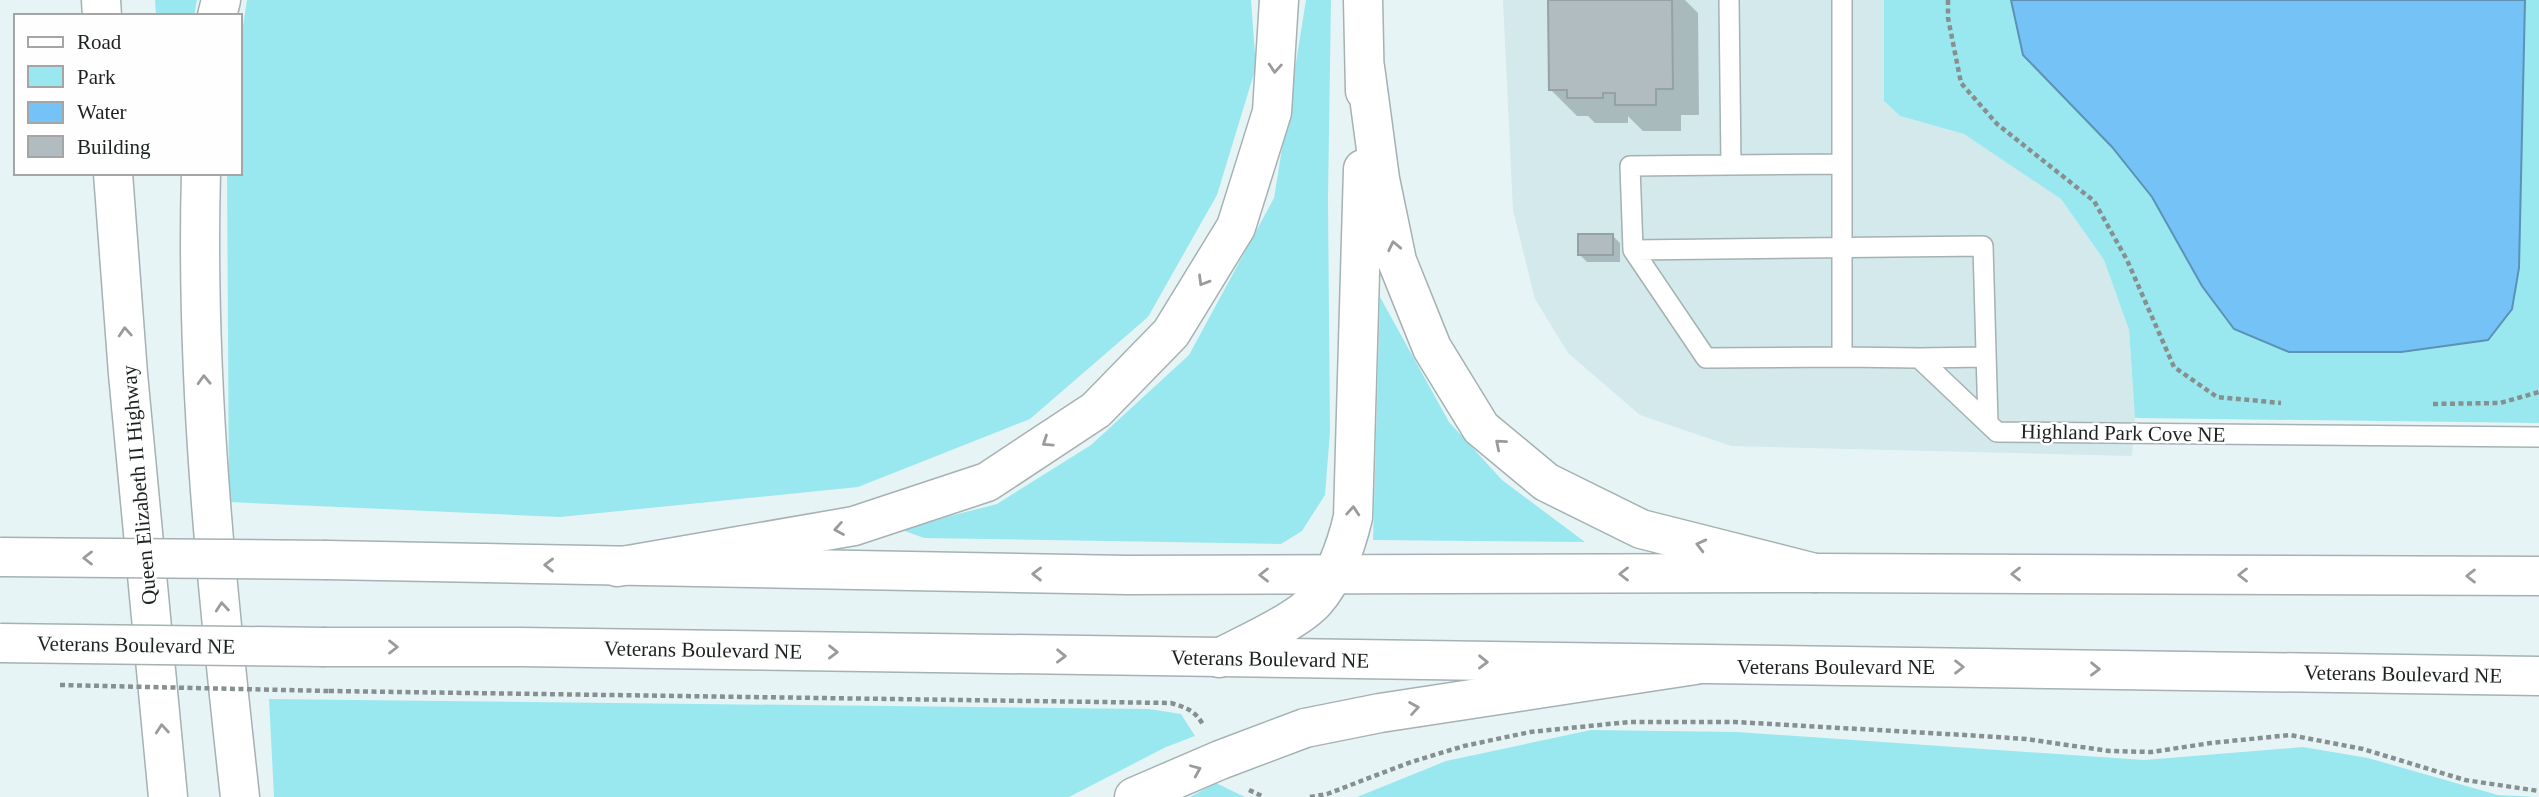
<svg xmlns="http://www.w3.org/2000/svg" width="2539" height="797" font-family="Georgia,serif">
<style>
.built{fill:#d3e9eb}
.green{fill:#9ae8ef}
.water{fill:#75c3f6;stroke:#5b92b6;stroke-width:2}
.shadow{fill:#0003}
.building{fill:#b1bcc0;stroke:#96a1a5;stroke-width:2}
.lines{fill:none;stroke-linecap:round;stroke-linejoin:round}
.service-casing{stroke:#a5b1b2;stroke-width:22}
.secondary-casing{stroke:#a5b1b2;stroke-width:41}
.motorway-casing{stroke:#a5b1b2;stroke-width:41}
.path{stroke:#879091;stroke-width:4.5;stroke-dasharray:5 3.5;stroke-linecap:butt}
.service{stroke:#fff;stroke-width:19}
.secondary{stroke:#fff;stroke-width:38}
.motorway{stroke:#fff;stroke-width:38}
.secondary-bridge-casing{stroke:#a5b1b2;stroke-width:41;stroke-linecap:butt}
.path-bridge{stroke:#879091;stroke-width:4.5;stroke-dasharray:5 3.5;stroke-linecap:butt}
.secondary-bridge{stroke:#fff;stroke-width:38}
.oneway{stroke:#999b9c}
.labels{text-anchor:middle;stroke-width:5;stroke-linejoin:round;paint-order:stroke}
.street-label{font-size:21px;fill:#1d2122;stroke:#fefefe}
</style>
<rect width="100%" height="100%" fill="#e7f4f5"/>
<path class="built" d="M1503,0H1884V101L1900,116L1964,134L2036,181L2061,199L2104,260L2129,330L2135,418L2132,456L1731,446L1640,415L1568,353L1535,299L1513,210Z"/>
<path class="green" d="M155,0H197L194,16H156Z
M247,0H1251L1256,67L1217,195L1148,317L1030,419L858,487L560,517L229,502L227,173H240V45Z
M1306,0H1331L1328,198L1330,432L1325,495L1302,531L1281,544L924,538L899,529L997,504L1091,445L1189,355L1274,198Z
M1884,0H2539V423L2135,418L2129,330L2104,260L2061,199L1964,134L1900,116L1884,101Z
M1380,297L1449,422L1502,480L1585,542L1373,540Z
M269,699L1149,709L1181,714L1195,736L1166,747L1069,797H274Z
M1591,730L1737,732L2144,760L2303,747L2368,758L2498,795L2539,797H1357L1446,761Z
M1216,783L1245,797H1190Z"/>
<path class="water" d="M2011,0H2525L2519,268L2512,309L2488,340L2401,352H2289L2234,329L2202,286L2152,197L2112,147L2023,55Z"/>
<path class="shadow" d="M1550,0H1685L1698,13L1699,115H1681V131H1643L1628,116V123H1595L1588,116H1577L1550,89Z
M1612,235L1620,243V262H1587L1579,254Z"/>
<path class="building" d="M1548,0H1672L1673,89H1656V105H1615V93H1603V98H1567V90H1549Z
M1578,234H1613V255H1578Z"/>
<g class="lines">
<defs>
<path id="service" d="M1729,0L1731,165
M1842,0V357L1919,358L1997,432L2539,437
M1842,164L1630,166L1633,250L1706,358L1842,357
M1633,250L1983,246L1988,423
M1919,358L1986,357"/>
<path id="secondary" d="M327,560L1127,575L1815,573L2539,576
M325,647H520L2539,676"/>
<path id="motorway" d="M101,0L102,16
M1363,0L1365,91
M217,16L221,0
M1365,67L1380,179L1397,261L1432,348L1481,428L1546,482L1641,529L1815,573
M113,173L128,374L168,797
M201,173C195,381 217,590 240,797
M617,567L854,526L987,482L1096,410L1171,333L1236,227L1272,112L1279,0
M1219,658C1244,645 1298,621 1316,600C1336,576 1346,547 1353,517L1363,169
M1134,797L1220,760L1305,728L1380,713L1695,665"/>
</defs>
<use href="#service" class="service-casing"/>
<use href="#secondary" class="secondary-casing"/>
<use href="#motorway" class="motorway-casing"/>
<path class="path" d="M1948,0V18L1961,83L1997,124L2094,201L2127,260L2174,367L2217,397L2281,403
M2433,404L2500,403L2539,392
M329,691L1171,703C1185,707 1196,711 1203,725
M1249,790L1264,797
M1310,797L1327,794L1411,762L1464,746L1530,732L1629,722H1735L1965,735L2026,739L2109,751L2151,752L2211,743L2290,735L2363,749L2465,780L2539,791"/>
<use href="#service" class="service"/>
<use href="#secondary" class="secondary"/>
<use href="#motorway" class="motorway"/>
<defs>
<path id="secondary-bridge" d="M0,557L327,560
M0,643L325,647"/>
</defs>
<use href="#secondary-bridge" class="secondary-bridge-casing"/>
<path class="path-bridge" d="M60,685L329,691"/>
<use href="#secondary-bridge" class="secondary-bridge"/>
</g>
<defs><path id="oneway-chevron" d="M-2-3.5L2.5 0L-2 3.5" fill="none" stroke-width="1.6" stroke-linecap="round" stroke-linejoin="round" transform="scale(1.75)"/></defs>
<g class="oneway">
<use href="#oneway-chevron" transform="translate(1275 68) rotate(94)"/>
<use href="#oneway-chevron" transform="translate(1394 246) rotate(-102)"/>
<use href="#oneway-chevron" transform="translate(1203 281) rotate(121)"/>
<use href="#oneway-chevron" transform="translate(125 332) rotate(-94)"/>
<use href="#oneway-chevron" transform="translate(204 380) rotate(-92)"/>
<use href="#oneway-chevron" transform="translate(1047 442) rotate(146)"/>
<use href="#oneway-chevron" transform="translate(1500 444) rotate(-140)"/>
<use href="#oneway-chevron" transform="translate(1353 511) rotate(-86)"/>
<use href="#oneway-chevron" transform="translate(839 529) rotate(170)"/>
<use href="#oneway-chevron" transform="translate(1701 545) rotate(-166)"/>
<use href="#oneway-chevron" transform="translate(88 558) rotate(-180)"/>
<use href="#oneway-chevron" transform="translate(549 565) rotate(-179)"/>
<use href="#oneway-chevron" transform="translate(1037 574) rotate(-179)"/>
<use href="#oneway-chevron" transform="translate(1624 574) rotate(180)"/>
<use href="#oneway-chevron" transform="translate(2016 574) rotate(-180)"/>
<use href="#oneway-chevron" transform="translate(1264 575) rotate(180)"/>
<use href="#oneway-chevron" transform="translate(2243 575) rotate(-180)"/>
<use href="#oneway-chevron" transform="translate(2471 576) rotate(-180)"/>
<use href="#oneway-chevron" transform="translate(222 607) rotate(-95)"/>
<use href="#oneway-chevron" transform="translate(393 647)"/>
<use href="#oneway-chevron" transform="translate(833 652) rotate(1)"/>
<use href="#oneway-chevron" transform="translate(1061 656) rotate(1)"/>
<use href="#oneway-chevron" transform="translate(1483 662) rotate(1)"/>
<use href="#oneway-chevron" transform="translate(1959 667)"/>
<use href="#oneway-chevron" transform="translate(2095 669) rotate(1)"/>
<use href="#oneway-chevron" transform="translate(1414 708) rotate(-9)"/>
<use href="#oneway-chevron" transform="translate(162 729) rotate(-95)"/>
<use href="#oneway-chevron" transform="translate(1196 770) rotate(-23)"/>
</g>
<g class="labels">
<g class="street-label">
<text transform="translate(2123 433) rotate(1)" y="7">Highland Park Cove NE</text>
<text transform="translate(139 485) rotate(-95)" y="7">Queen Elizabeth II Highway</text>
<text transform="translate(136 645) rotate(1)" y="7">Veterans Boulevard NE</text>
<text transform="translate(703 650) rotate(1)" y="7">Veterans Boulevard NE</text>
<text transform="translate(1270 659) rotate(1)" y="7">Veterans Boulevard NE</text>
<text x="1836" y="674">Veterans Boulevard NE</text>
<text transform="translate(2403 674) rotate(1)" y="7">Veterans Boulevard NE</text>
</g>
</g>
<rect x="14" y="14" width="228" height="161" fill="#fefefe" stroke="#a4a6a6" stroke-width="2"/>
<rect x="28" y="37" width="35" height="10" fill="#ffffff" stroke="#a4a6a6" stroke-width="2"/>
<text x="77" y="49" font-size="21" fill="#1d2122">Road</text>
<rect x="28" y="66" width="35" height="21" fill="#9ae8ef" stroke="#a4a6a6" stroke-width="2"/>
<text x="77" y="84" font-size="21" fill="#1d2122">Park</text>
<rect x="28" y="102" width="35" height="21" fill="#75c3f6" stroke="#a4a6a6" stroke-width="2"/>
<text x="77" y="119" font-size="21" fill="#1d2122">Water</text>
<rect x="28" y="136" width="35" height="21" fill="#b1bcc0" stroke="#a4a6a6" stroke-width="2"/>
<text x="77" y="154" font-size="21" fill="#1d2122">Building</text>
</svg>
